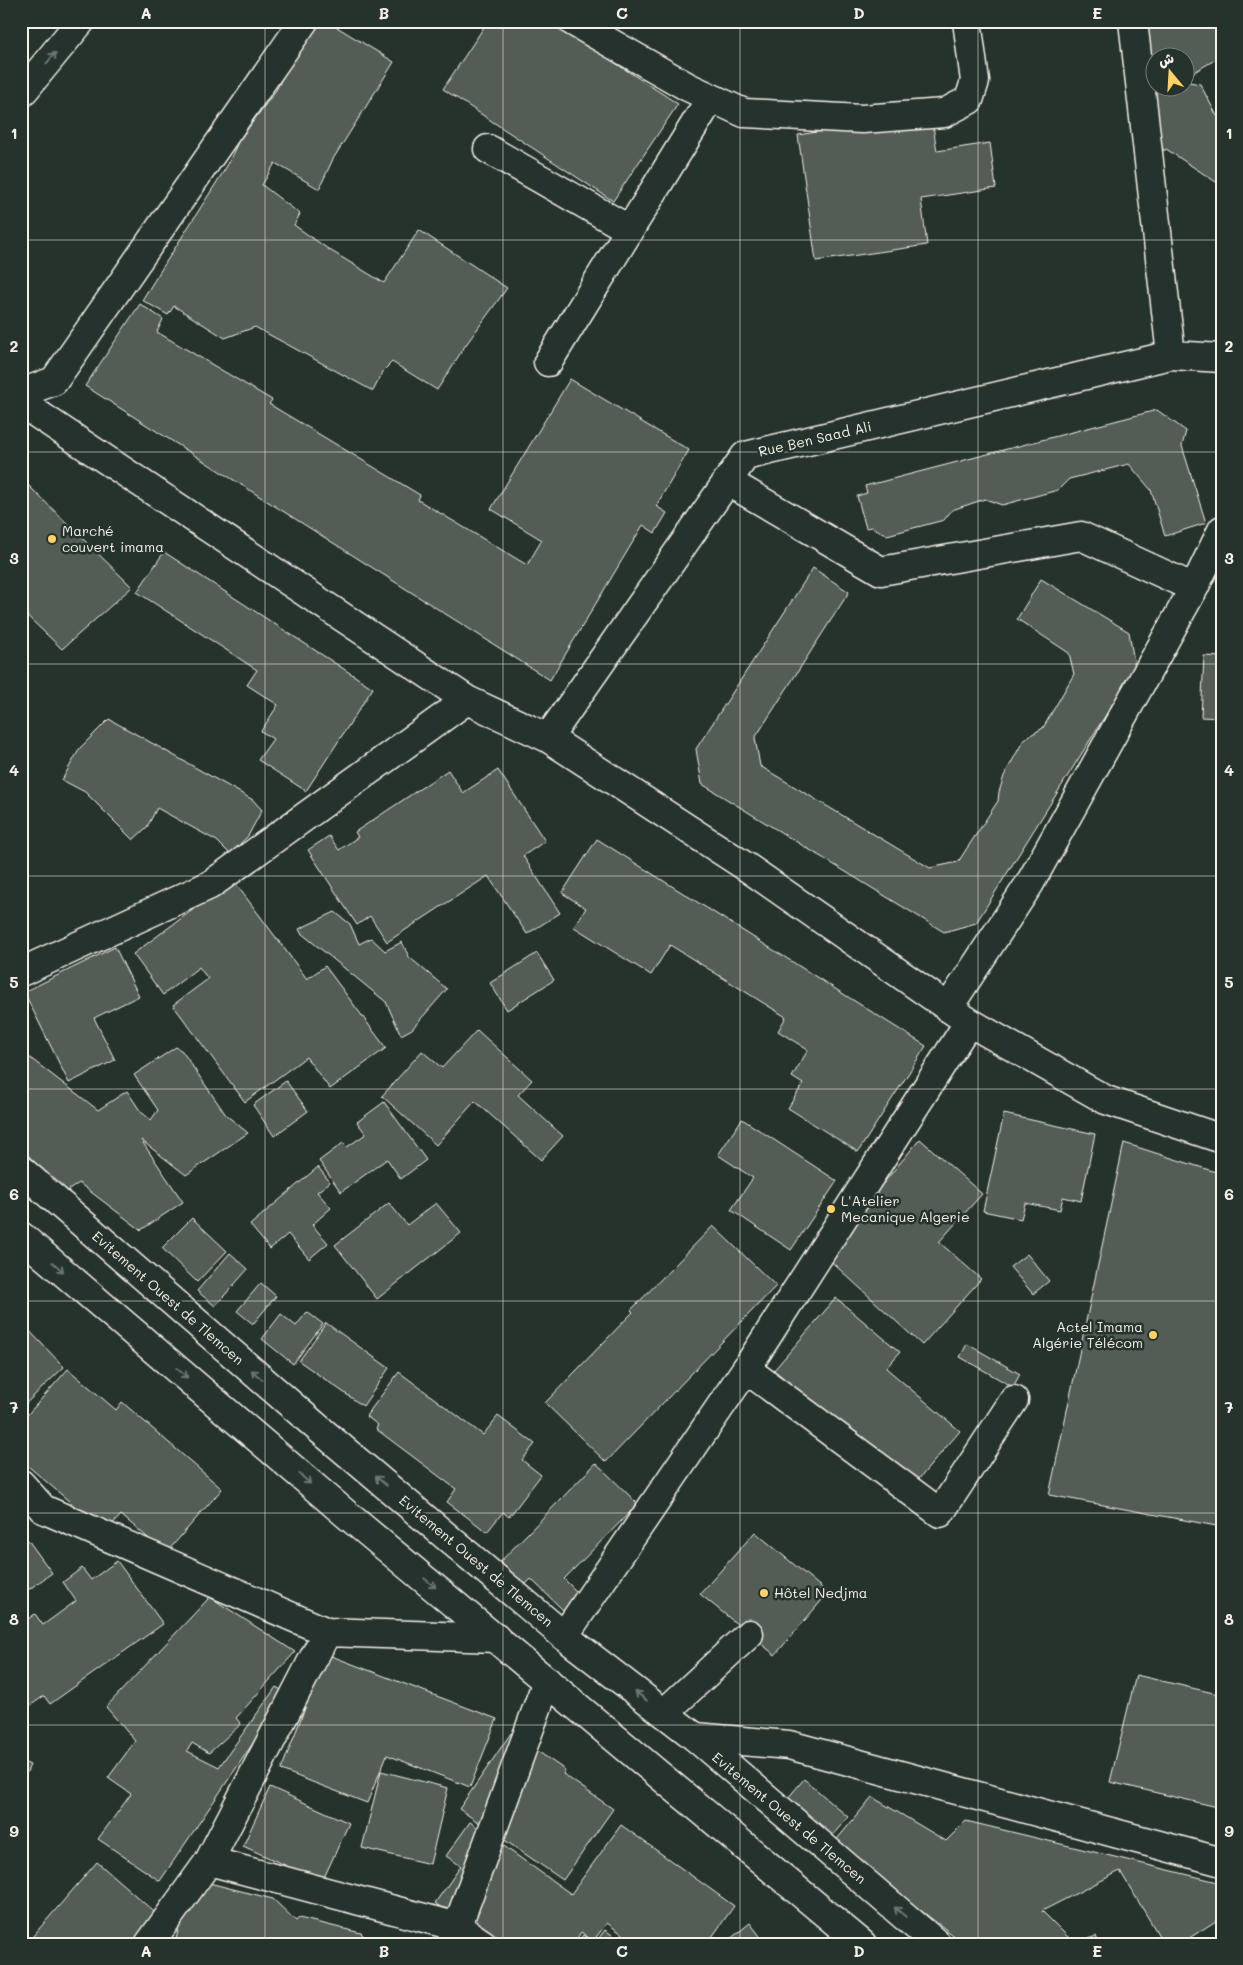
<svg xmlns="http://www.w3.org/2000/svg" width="1243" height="1965" font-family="Mali,'Playpen Sans Arabic',sans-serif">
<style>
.building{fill:#525c55;stroke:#f4f1e8;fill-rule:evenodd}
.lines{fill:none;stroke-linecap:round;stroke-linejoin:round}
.minor-casing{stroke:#f4f1e8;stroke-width:31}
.highway-casing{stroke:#f4f1e8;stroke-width:31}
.minor{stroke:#26332d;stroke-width:28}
.highway{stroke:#26332d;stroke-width:28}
.oneway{stroke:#6e766e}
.grid{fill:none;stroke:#f4f1e8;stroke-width:1;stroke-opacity:0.55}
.poi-dot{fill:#ffd166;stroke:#26332d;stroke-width:2}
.labels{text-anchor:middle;stroke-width:5;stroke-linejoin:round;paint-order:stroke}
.street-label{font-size:14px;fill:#f4f1e8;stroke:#26332d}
.poi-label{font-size:14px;fill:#f4f1e8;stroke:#26332d;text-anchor:start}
.neatline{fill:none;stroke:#f4f1e8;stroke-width:2}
.grid-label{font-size:16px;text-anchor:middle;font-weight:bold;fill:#f4f1e8}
</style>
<rect width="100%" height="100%" fill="#26332d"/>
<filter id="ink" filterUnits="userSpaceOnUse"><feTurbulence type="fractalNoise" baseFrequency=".02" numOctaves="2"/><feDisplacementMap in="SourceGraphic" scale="10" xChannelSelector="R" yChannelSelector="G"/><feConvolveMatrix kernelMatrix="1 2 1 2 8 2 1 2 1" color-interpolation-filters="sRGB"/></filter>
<g filter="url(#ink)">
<path class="building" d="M327,21L394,62L333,159L319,189L275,163L262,185L300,214L294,225L328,249L384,283L419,230L507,288L465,346L437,390L392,362L384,370L373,391L255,327L225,338L174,306L168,315L142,300L227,166L238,142L276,90L304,37Z
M488,21H551L678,104L613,201L443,89Z
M1143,21H1222V41L1218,58L1191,74L1189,82L1200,84L1217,116L1222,117V186L1166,149L1164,151L1156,133ZM1156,58H1186V88H1156Z
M931,114L937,151L990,143L996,188L921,199L927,245L816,261L798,135Z
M140,304L163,319L157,332L272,400L269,404L420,495L418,500L527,565L542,540L491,509L570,379L689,450L656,506L667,513L655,533L643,525L550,680L85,386Z
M1157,410L1186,431L1182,446L1206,523L1165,536L1151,490L1129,464L1069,479L1058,490L1002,505L985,499L952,510L944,520L887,535L872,527L866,528L857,496L867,493L865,486Z
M28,485L132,587L62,649L21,610V491Z
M164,552L373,688L306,791L258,760L273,739L261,731L278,705L247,685L257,670L137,592Z
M813,568L849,592L755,738L760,766L930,868L958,862L998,801L999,792L1004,776L1022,743L1027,737L1043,728L1074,674L1069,653L1017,619L1041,579L1129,632L1135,668L976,923L944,932L702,784L696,749Z
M1204,656L1222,657V732L1220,731L1221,718L1201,717Z
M109,719L253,800L262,810L248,836L230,854L217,841L157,808L147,827L133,840L85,792L62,780L80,748Z
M448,770L463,793L498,770L545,841L523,856L560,913L527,934L488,876L387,942L370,916L357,925L308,850L329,836L339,850L358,837L355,832Z
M597,839L926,1046L858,1152L788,1108L803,1084L792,1077L808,1050L778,1031L786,1017L670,945L651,975L574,927L586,908L562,893Z
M233,880L307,979L325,966L386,1048L330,1089L306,1057L245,1102L173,1005L208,979L199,967L163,995L133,954Z
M335,912L350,924L359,944L371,938L385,951L402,942L409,957L447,989L412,1029L401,1035L386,1002L301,933L299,929Z
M115,947L139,996L94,1018L115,1060L69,1083L24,992Z
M537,953L554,980L507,1010L490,983Z
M477,1030L532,1080L518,1095L563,1136L541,1160L475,1101L436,1145L382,1096L422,1051L442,1068Z
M176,1047L182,1051L226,1115L248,1133L186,1175L141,1140L183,1202L141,1230L79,1183L59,1197L21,1145V1051L98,1110L127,1091L141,1112L151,1120L158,1110L134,1075Z
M286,1081L308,1111L274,1136L253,1105Z
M384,1102L426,1160L401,1179L387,1159L341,1192L319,1161L343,1143L347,1147L366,1134L357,1122Z
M1004,1114L1095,1134L1081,1201L1063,1197L1060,1210L1025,1203L1021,1219L983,1211Z
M742,1119L837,1181L791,1250L731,1210L753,1178L718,1155Z
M920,1139L982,1194L939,1242L981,1279L922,1345L824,1255Z
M1124,1143L1222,1174V1527L1049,1495Z
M318,1167L330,1182L317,1192L331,1208L312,1225L328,1243L309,1259L288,1234L270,1249L250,1225Z
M389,1203L407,1225L436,1203L461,1233L377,1299L335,1245Z
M192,1218L227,1251L197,1282L162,1248Z
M713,1226L776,1286L606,1462L545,1403L633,1312L631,1310Z
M230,1253L248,1269L215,1306L197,1291Z
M1027,1254L1049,1281L1033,1294L1010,1267Z
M261,1283L276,1296L253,1324L237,1311Z
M836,1298L900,1352L886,1368L960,1431L912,1487L774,1370Z
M307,1312L323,1324L293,1364L262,1339L281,1314L296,1326Z
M21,1322L64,1367L21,1408Z
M326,1323L389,1368L363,1406L299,1361Z
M967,1344L1020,1374L1013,1387L960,1357Z
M68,1369L116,1410L122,1402L222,1489L166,1553L121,1515L105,1532L21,1460V1422Z
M399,1372L483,1435L498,1416L535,1444L522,1460L541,1475L509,1517L503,1512L487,1532L447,1502L456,1489L376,1429L378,1425L366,1416Z
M596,1463L638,1504L564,1579L581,1596L565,1612L531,1579L519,1591L495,1567Z
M755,1532L828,1593L775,1655L700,1594Z
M28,1540L52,1573L21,1595V1545Z
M117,1561L163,1624L50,1704L44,1696L21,1712V1624L35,1614L43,1625L76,1601L63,1582L82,1568L91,1580Z
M210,1597L295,1652L236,1718L241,1724L209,1753L192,1743L187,1751L219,1767L276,1687L285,1692L270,1718L160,1881L98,1839L131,1794L108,1778L135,1741L106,1707Z
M326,1654L497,1719L470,1787L387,1755L367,1803L281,1770Z
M1136,1675L1222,1695V1808L1110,1782Z
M511,1733L565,1770L563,1774L613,1809L563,1880L459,1809Z
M21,1761L30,1765L21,1785Z
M381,1771L448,1788L430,1864L362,1848Z
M804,1779L848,1817L826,1843L782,1805Z
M270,1787L349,1823L322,1882L243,1846Z
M872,1797L946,1841L966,1821L1222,1883V1917L1180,1944H1164L1120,1871L1042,1911L1075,1944L1096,1936L1099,1944H965L833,1844Z
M470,1822L571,1894L621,1825L734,1906L707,1944H636L607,1923L593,1941L581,1932L573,1944H492L435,1903L461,1866L446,1856Z
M97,1862L160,1917L136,1944H26Z
M209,1883L273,1899L296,1921L299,1918L361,1933L372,1944H171L176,1939L183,1911Z
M750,1923L766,1944H724Z
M605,1930L625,1944H576L583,1935L595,1943Z"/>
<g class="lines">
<defs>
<path id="minor" d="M572,21L688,87L744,113L862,119L944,113L969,100L975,81L967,21
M1133,21L1171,355
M488,149L630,230
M548,362L711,98
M21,393L54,381L304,21
M21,403L467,700L548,738L748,868L969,1022L1106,1100L1222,1139
M727,481L881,571L1081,536L1194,588L1222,530
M548,738L745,456L1171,355L1222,358
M21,972L210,885L467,700
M948,1008L1030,883L1194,588
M746,1369L940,1513L1014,1400
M21,1484L43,1509L327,1632
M564,1636L746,1369L969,1022
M664,1713L749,1634
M695,1737L789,1745L1222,1862
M209,1861L458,1927L483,1944
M149,1944L209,1861L327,1632L496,1638
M451,1944L547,1681"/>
<path id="highway" d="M21,94L81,21
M21,1170L318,1428L564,1636L695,1737L937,1944
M21,1236L346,1514L862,1944"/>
</defs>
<use href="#minor" class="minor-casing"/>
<use href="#highway" class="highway-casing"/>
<use href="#minor" class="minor"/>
<use href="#highway" class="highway"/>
</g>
<defs><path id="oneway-shaft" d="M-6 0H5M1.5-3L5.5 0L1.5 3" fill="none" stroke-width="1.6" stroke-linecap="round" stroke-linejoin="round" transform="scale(1.25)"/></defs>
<g class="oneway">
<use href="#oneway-shaft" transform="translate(51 58) rotate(-51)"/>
<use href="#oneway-shaft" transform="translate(58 1267) rotate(41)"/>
<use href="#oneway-shaft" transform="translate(182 1373) rotate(41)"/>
<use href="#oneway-shaft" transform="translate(257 1375) rotate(-139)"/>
<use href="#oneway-shaft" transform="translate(305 1479) rotate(41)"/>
<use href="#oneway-shaft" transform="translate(381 1481) rotate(-140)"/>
<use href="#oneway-shaft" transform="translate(430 1583) rotate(39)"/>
<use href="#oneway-shaft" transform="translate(641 1696) rotate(-142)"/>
<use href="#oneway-shaft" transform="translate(900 1912) rotate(-140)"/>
</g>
</g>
<path class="grid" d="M265,21V1944M503,21V1944M740,21V1944M978,21V1944M21,240H1222M21,452H1222M21,664H1222M21,876H1222M21,1089H1222M21,1301H1222M21,1513H1222M21,1725H1222"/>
<g class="poi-dot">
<circle cx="52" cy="539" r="5"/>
<circle cx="831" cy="1209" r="5"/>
<circle cx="1153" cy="1335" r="5"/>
<circle cx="764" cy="1593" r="5"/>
</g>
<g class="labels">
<g class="street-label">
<text transform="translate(815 439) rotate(-13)" y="5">Rue Ben Saad Ali</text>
<text transform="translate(168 1298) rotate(41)" y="5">Evitement Ouest de Tlemcen</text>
<text transform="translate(476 1561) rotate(40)" y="5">Evitement Ouest de Tlemcen</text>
<text transform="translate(789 1818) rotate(40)" y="5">Evitement Ouest de Tlemcen</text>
</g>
<g class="poi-label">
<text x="62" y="536">Marché<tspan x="62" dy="16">couvert imama</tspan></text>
<text x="841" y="1206">L'Atelier<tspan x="841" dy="16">Mecanique Algerie</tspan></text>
<text x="1143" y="1332" text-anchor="end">Actel Imama<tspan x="1143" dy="16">Algérie Télécom</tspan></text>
<text x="774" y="1598">Hôtel Nedjma</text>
</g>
</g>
<rect width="1243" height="1965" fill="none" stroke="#26332d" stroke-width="55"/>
<g transform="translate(1170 72) rotate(342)"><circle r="24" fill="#26332d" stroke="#787f78"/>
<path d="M0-4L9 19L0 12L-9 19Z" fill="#ffd166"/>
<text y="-8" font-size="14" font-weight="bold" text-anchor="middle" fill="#f4f1e8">ش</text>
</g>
<rect x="28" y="28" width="1188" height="1910" class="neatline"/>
<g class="grid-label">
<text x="146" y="19">A</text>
<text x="384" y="19">B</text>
<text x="622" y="19">C</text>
<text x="859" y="19">D</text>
<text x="1097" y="19">E</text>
<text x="14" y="139">1</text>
<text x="1229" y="139">1</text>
<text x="14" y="352">2</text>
<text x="1229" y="352">2</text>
<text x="14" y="564">3</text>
<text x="1229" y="564">3</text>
<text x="14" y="776">4</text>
<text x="1229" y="776">4</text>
<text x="14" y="988">5</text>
<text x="1229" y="988">5</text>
<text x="14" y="1200">6</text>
<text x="1229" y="1200">6</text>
<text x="14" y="1413">7</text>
<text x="1229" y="1413">7</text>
<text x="14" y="1625">8</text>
<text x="1229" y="1625">8</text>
<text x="14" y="1837">9</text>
<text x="1229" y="1837">9</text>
<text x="146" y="1957">A</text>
<text x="384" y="1957">B</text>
<text x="622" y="1957">C</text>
<text x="859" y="1957">D</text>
<text x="1097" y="1957">E</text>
</g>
</svg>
